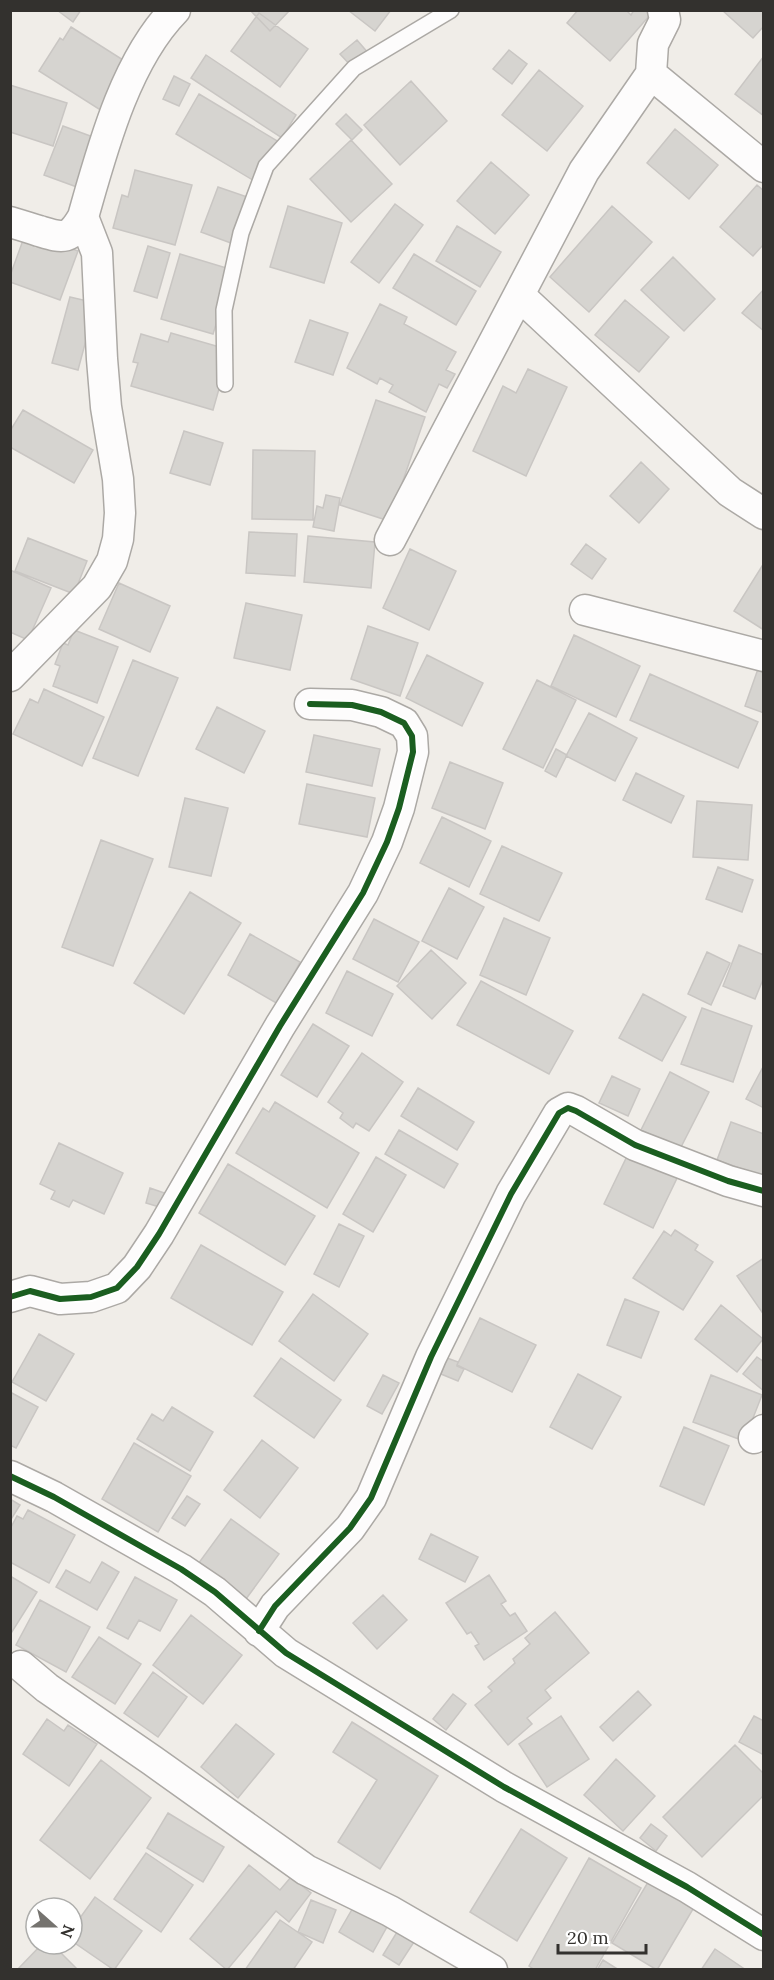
<svg xmlns="http://www.w3.org/2000/svg" width="774" height="1980" font-family="Lora,serif">
<style>
.building{fill:#d6d4d0;stroke:#c9c6c3;stroke-width:1.5}
.lines{fill:none;stroke-linecap:round;stroke-linejoin:round}
.lane-casing{stroke:#aca9a5;stroke-width:18}
.street-casing{stroke:#aca9a5;stroke-width:33}
.lane{stroke:#fdfcfc;stroke-width:15}
.street{stroke:#fdfcfc;stroke-width:30}
.cycleway-casing{stroke:#fff;stroke-width:10}
.cycleway{stroke:#1b5e20;stroke-width:6}
</style>
<rect width="100%" height="100%" fill="#f0ede8"/>
<path class="building" d="M57,10H81L73,22Z
M250,10H290L270,31Z
M348,10H391L375,31Z
M578,10H626L631,15L634,10H646L650,15L610,61L567,23Z
M722,10H764V26L753,38Z
M259,13L308,49L280,87L231,51Z
M71,27L131,65L102,111L39,71L60,38L63,40Z
M357,40L369,54L353,68L340,54Z
M509,50L527,64L512,84L493,69Z
M206,55L296,115L282,138L191,78Z
M764,56V116L735,94Z
M539,70L583,106L547,151L502,115Z
M174,76L190,84L179,106L163,99Z
M411,81L447,121L400,165L364,125Z
M10,85L67,103L53,146L10,132Z
M199,94L284,145L261,185L176,134Z
M346,114L362,130L352,140L336,124Z
M63,126L115,145L96,194L44,175Z
M675,129L718,165L689,199L647,163Z
M351,140L392,184L351,222L310,179Z
M491,162L529,195L495,234L457,201Z
M135,170L192,185L175,245L113,228L122,195L128,197Z
M757,185L764,191V244L753,256L720,227Z
M218,187L256,200L239,246L201,232Z
M395,204L423,225L379,283L351,262Z
M288,206L342,223L324,283L270,267Z
M612,206L652,242L589,312L550,277Z
M457,226L501,252L480,287L436,261Z
M26,232L78,251L60,300L10,282V276Z
M148,246L170,253L157,298L134,291Z
M180,254L233,270L213,334L161,319Z
M414,254L476,291L456,325L393,288Z
M673,257L715,299L684,331L641,290Z
M764,289V331L742,313Z
M70,297L96,303L78,370L52,363Z
M625,300L669,337L639,372L595,335Z
M380,304L407,317L404,324L456,352L446,370L455,374L447,388L439,384L426,412L389,392L393,385L380,378L377,384L347,368Z
M310,320L348,333L333,375L295,362Z
M171,333L230,350L213,410L131,386L138,363L133,362L141,334L168,342Z
M528,369L567,387L526,476L473,451L503,386L516,393Z
M376,400L425,417L389,521L340,505Z
M23,410L93,450L74,483L10,447V431Z
M184,431L223,443L210,485L170,473Z
M253,450L315,451L313,520L252,519Z
M641,462L669,489L639,523L610,496Z
M326,495L340,498L334,531L313,527L317,506L323,508Z
M249,532L297,534L295,576L246,573Z
M308,536L375,542L371,588L304,582Z
M28,538L87,561L74,594L15,571Z
M586,544L606,559L592,579L571,564Z
M410,549L456,571L429,630L383,608Z
M764,563V630L734,611Z
M10,570L51,588L28,640L10,632Z
M119,583L170,606L150,652L99,629Z
M246,603L302,615L290,670L234,658Z
M368,626L418,643L400,696L351,679Z
M74,630L118,647L97,703L53,686L60,666L55,664L63,643L68,645Z
M574,635L640,666L616,717L551,686Z
M427,655L483,683L462,726L406,698Z
M133,660L178,678L138,776L93,758Z
M759,666L764,668V713L745,706Z
M650,674L758,722L738,768L630,720Z
M537,680L576,700L543,768L503,749Z
M44,689L104,717L82,766L13,734L30,699L38,703Z
M217,707L265,731L244,773L196,749Z
M589,713L637,738L615,781L566,756Z
M314,735L380,749L372,786L306,772Z
M556,749L567,755L556,777L545,771Z
M450,762L503,783L485,829L432,808Z
M636,773L684,796L671,823L623,800Z
M307,784L375,798L367,837L299,824Z
M185,798L228,808L211,876L169,867Z
M697,801L752,805L748,860L693,857Z
M442,817L491,841L469,887L420,863Z
M101,840L153,859L113,966L62,947Z
M502,846L562,873L539,921L480,894Z
M718,867L753,880L742,912L706,899Z
M449,888L484,907L457,959L422,941Z
M190,892L241,923L184,1014L134,983Z
M504,918L550,938L526,995L480,975Z
M374,919L419,942L398,982L353,959Z
M250,934L300,962L278,1004L228,975Z
M739,945L764,955V977L755,999L723,986Z
M431,950L466,983L432,1019L397,986Z
M707,952L730,963L711,1005L688,994Z
M347,971L393,994L372,1036L326,1013Z
M481,981L573,1031L549,1074L457,1025Z
M643,994L686,1017L662,1061L619,1038Z
M702,1008L752,1026L733,1082L681,1064Z
M313,1024L349,1046L317,1097L281,1075Z
M362,1053L403,1082L369,1131L356,1123L353,1128L340,1118L343,1113L328,1102Z
M764,1065V1108L746,1099Z
M670,1072L709,1092L680,1149L641,1130Z
M612,1076L640,1089L628,1116L599,1103Z
M418,1088L474,1122L457,1150L401,1116Z
M275,1102L359,1153L327,1208L236,1153L263,1108L269,1112Z
M731,1122L764,1134V1177L717,1160Z
M399,1130L458,1164L444,1188L385,1154Z
M59,1143L123,1173L104,1214L73,1200L69,1207L51,1199L55,1191L40,1184Z
M630,1150L679,1174L653,1228L604,1204Z
M376,1157L406,1175L373,1232L343,1214Z
M228,1164L315,1216L285,1265L199,1213Z
M150,1188L170,1195L166,1209L146,1203Z
M339,1224L364,1236L339,1287L314,1274Z
M675,1230L698,1245L695,1250L713,1262L683,1310L633,1278L664,1231L671,1236Z
M201,1245L283,1292L252,1345L171,1298Z
M764,1258V1315L737,1276Z
M313,1294L368,1334L334,1381L279,1341Z
M625,1299L659,1312L641,1358L607,1345Z
M721,1305L763,1339L737,1372L695,1339Z
M480,1318L536,1345L512,1392L457,1365Z
M39,1334L74,1354L46,1401L12,1382Z
M757,1357L764,1362V1391L743,1374Z
M281,1358L341,1400L314,1438L254,1396Z
M447,1358L458,1362L457,1366L464,1369L458,1381L441,1374Z
M578,1374L621,1397L592,1449L550,1427Z
M383,1375L399,1383L382,1414L367,1406Z
M711,1375L762,1395L744,1441L693,1422Z
M10,1392L38,1407L16,1448L10,1445Z
M172,1407L213,1432L190,1471L137,1439L152,1414L163,1421Z
M684,1427L729,1446L704,1505L660,1486Z
M262,1440L298,1468L260,1518L224,1490Z
M134,1443L191,1476L158,1532L102,1499Z
M187,1496L200,1504L185,1526L172,1518Z
M10,1499L20,1505L10,1521Z
M28,1510L75,1535L49,1583L10,1562V1529L17,1516L23,1519Z
M231,1519L279,1554L246,1599L198,1564Z
M431,1534L478,1557L465,1582L419,1559Z
M102,1562L119,1572L97,1610L56,1587L66,1570L90,1583Z
M489,1575L506,1601L501,1604L510,1616L515,1613L527,1631L484,1660L475,1646L479,1644L471,1632L467,1634L446,1603Z
M10,1576L37,1592L10,1635Z
M135,1577L177,1600L160,1631L139,1620L128,1639L107,1628Z
M383,1595L407,1620L377,1649L353,1623Z
M40,1600L90,1627L66,1672L16,1645Z
M555,1612L589,1653L545,1690L551,1698L527,1718L532,1724L508,1745L475,1705L492,1691L488,1687L515,1663L513,1659L530,1644L525,1638Z
M191,1615L242,1655L203,1704L153,1665Z
M99,1637L141,1664L115,1704L72,1677Z
M153,1672L187,1697L158,1737L124,1713Z
M638,1691L651,1705L613,1741L600,1727Z
M453,1694L466,1704L446,1730L433,1719Z
M561,1716L589,1759L547,1787L519,1744Z
M754,1716L764,1721V1755L739,1742Z
M47,1719L64,1731L68,1725L97,1744L69,1786L23,1754Z
M352,1722L438,1776L380,1869L338,1842L377,1780L333,1752Z
M236,1724L274,1754L238,1798L201,1767Z
M735,1745L764,1774V1795L702,1857L663,1817Z
M616,1759L655,1796L623,1831L584,1795Z
M101,1760L151,1798L90,1879L40,1840Z
M168,1813L224,1847L203,1882L147,1848Z
M651,1824L667,1836L656,1851L640,1838Z
M521,1829L567,1858L517,1941L470,1912Z
M146,1853L193,1885L161,1932L114,1899Z
M589,1858L641,1888L595,1970H535L529,1966Z
M249,1865L280,1890L291,1877L311,1893L289,1922L276,1911L227,1970L190,1939Z
M651,1877L696,1904L657,1970L612,1943Z
M95,1897L142,1931L114,1970L72,1941V1929Z
M311,1900L336,1910L323,1943L298,1932Z
M354,1906L388,1925L373,1952L339,1932Z
M280,1920L312,1942L293,1970H245Z
M397,1932L414,1942L399,1965L383,1955Z
M42,1944H52L78,1970H17Z
M715,1949L746,1970H701Z
M603,1960L619,1970H597Z"/>
<g class="lines">
<defs>
<path id="lane" d="M225,384L224,310L241,233L266,166L354,68L451,10"/>
<path id="street" d="M651,74L764,167
M10,222C20,225 30,228 39,231C63,238 69,241 83,217C102,150 125,61 175,10
M520,296L730,492L764,514
M390,540L584,171L651,74L653,44L665,20L663,10
M585,610L764,656
M10,676L97,587L112,561L118,539L120,513L118,479L106,407L102,359L97,253L83,217
M10,1297L30,1291L60,1299L91,1297L117,1288L137,1267L159,1234L280,1026L363,893L387,842L399,808L413,752L412,736L404,723L381,712L352,705L310,704
M754,1438L764,1430
M10,1476L54,1497L181,1569L215,1592L286,1653L504,1787L687,1887L764,1935
M259,1631L275,1606L350,1528L371,1498L431,1357L511,1194L559,1113L568,1108L576,1111L635,1145L728,1181L764,1191
M21,1666L47,1688L153,1761L306,1870L390,1911L492,1970"/>
</defs>
<use href="#lane" class="lane-casing"/>
<use href="#street" class="street-casing"/>
<use href="#lane" class="lane"/>
<use href="#street" class="street"/>
<defs>
<path id="cycleway" d="M10,1297L30,1291L60,1299L91,1297L117,1288L137,1267L159,1234L280,1026L363,893L387,842L399,808L413,752L412,736L404,723L381,712L352,705L310,704
M10,1476L54,1497L181,1569L215,1592L286,1653L504,1787L687,1887L764,1935
M259,1631L275,1606L350,1528L371,1498L431,1357L511,1194L559,1113L568,1108L576,1111L635,1145L728,1181L764,1191"/>
</defs>
<use href="#cycleway" class="cycleway-casing"/>
<use href="#cycleway" class="cycleway"/>
</g>
<rect width="774" height="1980" fill="none" stroke="#33312e" stroke-width="24"/>
<g transform="translate(54 1926) rotate(111)"><circle r="28" fill="#ffffff" stroke="#adadab" stroke-width="1.5"/>
<path d="M0-4.5L10 22L0 15L-10 22Z" fill="#75736f"/>
<text y="-9" font-size="16" font-weight="bold" text-anchor="middle" fill="#33312e">N</text>
</g>
<path d="M558 1944v9h88v-9" fill="none" stroke="#33312e" stroke-width="3"/>
<text x="567" y="1944" font-size="18" fill="#33312e" stroke="#ffffff" stroke-width="4.5" paint-order="stroke">20 m</text>
</svg>
